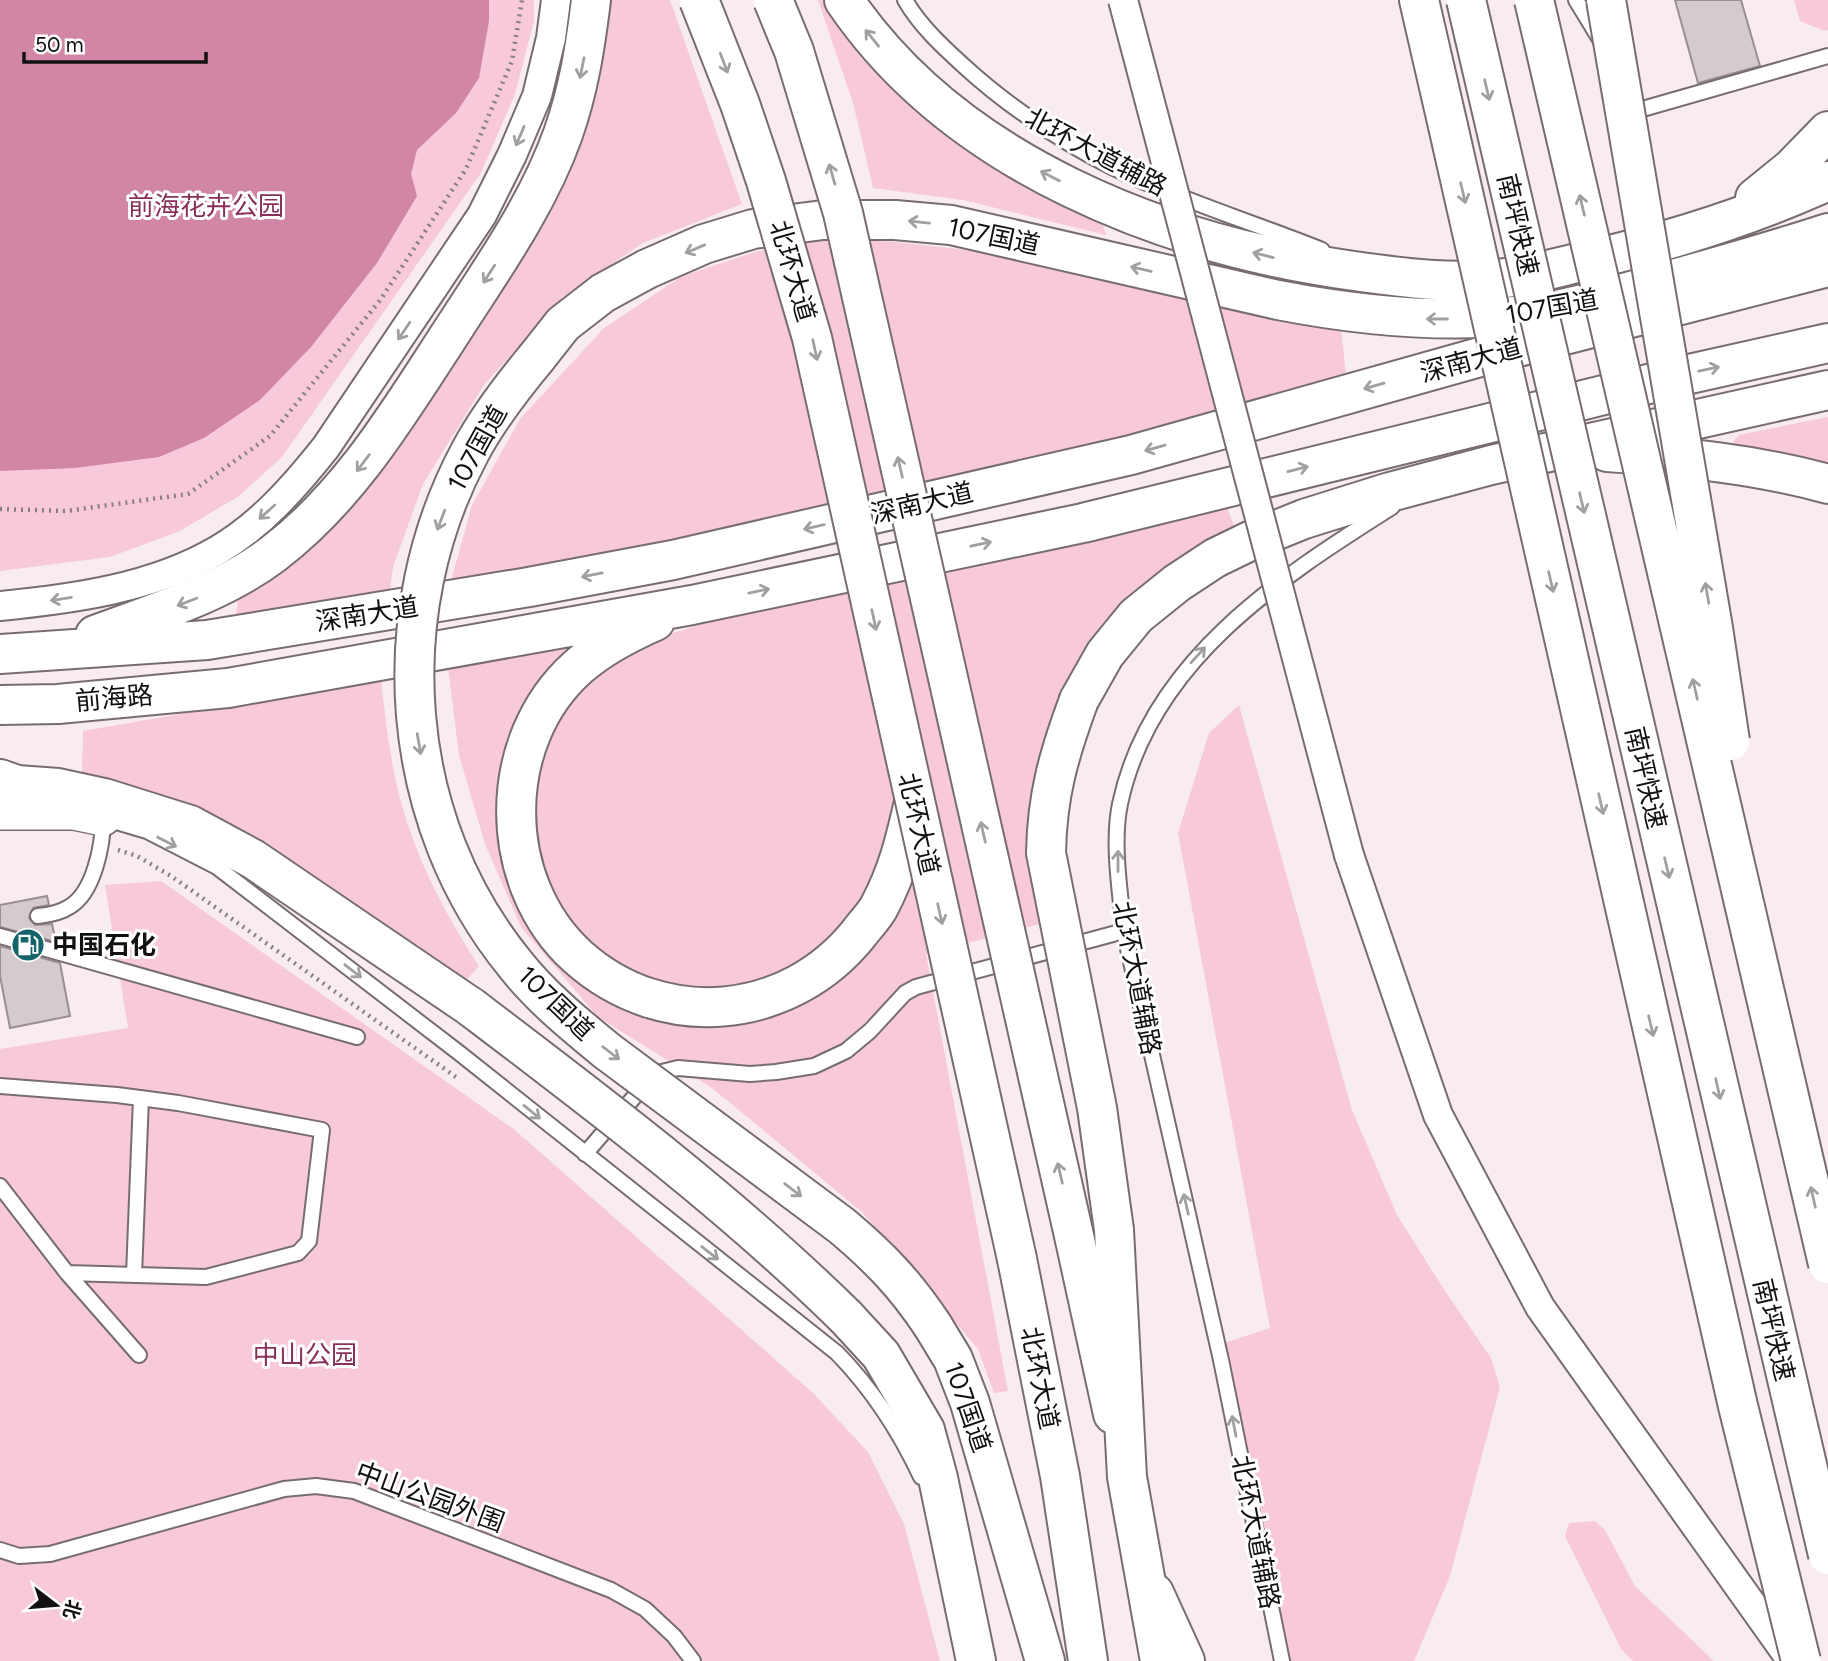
<svg xmlns="http://www.w3.org/2000/svg" width="1828" height="1661" font-family="Figtree,'Noto Sans SC',sans-serif">
<style>
.green{fill:#f7c9db}
.water{fill:#d186a6}
.building{fill:#d5cace;stroke:#998e92;stroke-width:2}
.lines{fill:none;stroke-linecap:round;stroke-linejoin:round}
.service-casing{stroke:#776d71;stroke-width:18}
.minor-casing{stroke:#776d71;stroke-width:32}
.tertiary-casing{stroke:#776d71;stroke-width:38}
.primary-casing{stroke:#776d71;stroke-width:42}
.trunk-casing{stroke:#776d71;stroke-width:42}
.path{stroke:#878083;stroke-width:4.5;stroke-dasharray:2 5;stroke-linecap:butt}
.service{stroke:#fff;stroke-width:14}
.minor{stroke:#fff;stroke-width:28}
.tertiary{stroke:#fff;stroke-width:35}
.primary{stroke:#fff;stroke-width:38}
.trunk{stroke:#fff;stroke-width:38}
.minor-bridge-casing{stroke:#776d71;stroke-width:32;stroke-linecap:butt}
.primary-bridge-casing{stroke:#776d71;stroke-width:42;stroke-linecap:butt}
.trunk-bridge-casing{stroke:#776d71;stroke-width:42;stroke-linecap:butt}
.minor-bridge{stroke:#fff;stroke-width:28}
.primary-bridge{stroke:#fff;stroke-width:38}
.trunk-bridge{stroke:#fff;stroke-width:38}
.oneway{stroke:#a19fa0}
.labels{text-anchor:middle;stroke-width:6;stroke-linejoin:round;paint-order:stroke}
.street-label{font-size:26px;fill:#131011;stroke:#fff}
.park-label{font-size:26px;fill:#88305b;stroke:#fff}
.poi-label{font-size:26px;font-weight:bold;fill:#131011;stroke:#fff;text-anchor:start}
</style>
<rect width="100%" height="100%" fill="#f8ecf1"/>
<path class="green" d="M0,0H534V21L515,94L481,173L282,457L239,496L180,531L110,557L0,571Z
M602,0H670L742,204L643,243L563,297L484,385L423,484L393,567L389,600L236,616L238,598L308,553L375,469L497,293Z
M818,0H822L865,57L936,123L1100,213L1106,235L963,200L873,188L853,103Z
M1794,0H1828V30L1825,31L1800,21Z
M825,238L895,242L995,253L1341,329L1346,375L1118,440L448,592L472,505L520,419L604,328L682,276L755,252Z
M1828,417V467L1738,448L1733,442L1739,435Z
M1227,507L1236,531L1125,603L1080,657L1050,724L1044,923L926,954L1008,1391L994,1393L978,1349L862,1212L712,1088L598,1017L521,927L485,844L459,755L447,660L567,641L673,633L745,611Z
M381,679C385,715 389,751 397,786C412,851 443,911 479,966L460,987L174,801L133,786L82,772L83,731Z
M1239,705L1352,1110L1397,1215L1445,1291L1491,1358L1500,1387L1450,1576L1414,1661H1285L1218,1345L1270,1328L1178,833L1209,733Z
M161,881L515,1130L812,1392L868,1452L904,1524L940,1661H0V1049L128,1028L105,885Z
M1595,1521L1605,1530L1635,1586L1714,1661H1633L1621,1649L1565,1536L1569,1523Z"/>
<path class="water" d="M0,0H489V21L479,78L456,113L417,150L411,174L417,196L377,263L311,347L260,400L204,438L159,457L75,468L0,471Z"/>
<path class="building" d="M1675,0H1741L1760,66L1698,83Z
M47,896L49,905L33,908L29,918L35,925L52,924L56,942L0,927V905Z
M0,946L60,963L70,1016L10,1028L0,976Z"/>
<g class="lines">
<defs>
<path id="service" d="M905,0C920,26 943,47 965,67C1012,110 1075,151 1133,177C1195,205 1260,225 1322,250
M1576,0L1601,41
M1632,112L1828,56
M103,818L147,831L217,867L458,1052L837,1353C873,1390 899,1430 921,1477
M38,916C48,915 60,913 69,907C94,893 103,845 103,818
M0,936L357,1037
M0,1086L117,1095L178,1103L322,1130L309,1241L298,1253L206,1277L67,1273
M585,1154L654,1074L678,1068L750,1074L776,1072L814,1066L846,1051L870,1031L905,993L916,987L1124,931
M0,1186L67,1273L139,1355
M134,1275L141,1098
M0,1550L19,1556L50,1554L284,1489L316,1486L354,1491L611,1590L645,1609L674,1636L693,1661
M1282,1661L1221,1360L1124,931C1120,892 1112,842 1120,804C1150,662 1278,579 1392,507"/>
<path id="minor" d="M0,606C73,599 153,588 218,550C261,525 295,486 326,447L482,215L512,155L537,96L551,38L556,0
M1349,855L1438,1115L1540,1307L1792,1661"/>
<path id="tertiary" d="M0,812H74L103,818"/>
<path id="primary" d="M655,621C630,632 598,649 578,667C495,741 496,883 578,957C663,1033 790,1021 860,932C866,924 874,916 879,907C898,871 905,841 914,802
M95,635C156,612 220,594 273,554C351,495 401,409 454,328C494,266 538,204 563,134C579,88 585,48 591,0
M0,654L207,640L529,587L673,560L1131,455L1487,355L1828,267
M0,705L58,704L228,688L692,605L1083,523L1685,375L1828,343
M1075,1240L1113,1414
M1017,1259L1060,1476L1088,1661
M1154,1593L1185,1661"/>
<path id="trunk" d="M844,0C955,164 1165,245 1354,271C1404,278 1455,285 1505,278C1532,275 1559,267 1585,261C1668,242 1751,216 1828,181
M1419,0L1448,126
M1755,198L1792,168L1828,131
M537,357L563,324L603,293L647,269L704,244L753,229L823,220H895L951,225L1278,300C1360,316 1442,324 1526,315C1566,310 1605,298 1645,287C1706,270 1767,253 1828,233
M1607,452C1682,457 1756,464 1828,484
M1079,700L1105,654L1136,616L1177,583L1215,558L1252,540L1304,519L1390,492L1491,465L1828,390
M0,779L17,785L58,788L104,798L190,825L253,859L471,1007
M1114,1230L1127,1477L1160,1661
M846,1317L881,1355L925,1430L938,1478L976,1661
M933,1326L953,1359L970,1403L1045,1661"/>
</defs>
<use href="#service" class="service-casing"/>
<use href="#minor" class="minor-casing"/>
<use href="#tertiary" class="tertiary-casing"/>
<use href="#primary" class="primary-casing"/>
<use href="#trunk" class="trunk-casing"/>
<path class="path" d="M0,509L66,511L188,494L270,436L381,299L466,169L512,61L522,0
M118,850L137,856L171,876L456,1077"/>
<use href="#service" class="service"/>
<use href="#minor" class="minor"/>
<use href="#tertiary" class="tertiary"/>
<use href="#primary" class="primary"/>
<use href="#trunk" class="trunk"/>
<defs>
<path id="minor-bridge" d="M1123,0L1349,855"/>
<path id="primary-bridge" d="M699,0L740,104L766,181L812,338L1017,1259
M773,0L794,51L843,213L1075,1240"/>
<path id="trunk-bridge" d="M1466,0L1828,1555
M1534,0L1828,1264
M1606,0L1713,628L1730,741
M1448,126L1738,1406L1801,1661
M537,357C512,387 488,418 470,452C383,614 398,821 515,964C541,997 574,1024 607,1051L842,1226C880,1258 905,1284 933,1326
M1079,700C1059,754 1047,795 1046,853L1097,1108L1114,1230
M471,1007C600,1105 730,1203 846,1317"/>
</defs>
<use href="#minor-bridge" class="minor-bridge-casing"/>
<use href="#primary-bridge" class="primary-bridge-casing"/>
<use href="#trunk-bridge" class="trunk-bridge-casing"/>
<use href="#minor-bridge" class="minor-bridge"/>
<use href="#primary-bridge" class="primary-bridge"/>
<use href="#trunk-bridge" class="trunk-bridge"/>
</g>
<defs><path id="oneway-shaft" d="M-6 0H5M1.5-3L5.5 0L1.5 3" fill="none" stroke-width="1.6" stroke-linecap="round" stroke-linejoin="round" transform="scale(1.75)"/></defs>
<g class="oneway">
<use href="#oneway-shaft" transform="translate(872 38) rotate(-129)"/>
<use href="#oneway-shaft" transform="translate(724 63) rotate(69)"/>
<use href="#oneway-shaft" transform="translate(582 68) rotate(101)"/>
<use href="#oneway-shaft" transform="translate(1487 90) rotate(77)"/>
<use href="#oneway-shaft" transform="translate(520 136) rotate(113)"/>
<use href="#oneway-shaft" transform="translate(832 174) rotate(-106)"/>
<use href="#oneway-shaft" transform="translate(1050 176) rotate(-153)"/>
<use href="#oneway-shaft" transform="translate(1463 193) rotate(77)"/>
<use href="#oneway-shaft" transform="translate(1582 205) rotate(-103)"/>
<use href="#oneway-shaft" transform="translate(919 222) rotate(-174)"/>
<use href="#oneway-shaft" transform="translate(695 249) rotate(157)"/>
<use href="#oneway-shaft" transform="translate(1263 255) rotate(-166)"/>
<use href="#oneway-shaft" transform="translate(1141 269) rotate(-167)"/>
<use href="#oneway-shaft" transform="translate(489 274) rotate(123)"/>
<use href="#oneway-shaft" transform="translate(1437 319) rotate(180)"/>
<use href="#oneway-shaft" transform="translate(404 331) rotate(124)"/>
<use href="#oneway-shaft" transform="translate(815 350) rotate(78)"/>
<use href="#oneway-shaft" transform="translate(1709 369) rotate(-12)"/>
<use href="#oneway-shaft" transform="translate(1374 386) rotate(164)"/>
<use href="#oneway-shaft" transform="translate(1155 448) rotate(164)"/>
<use href="#oneway-shaft" transform="translate(363 463) rotate(127)"/>
<use href="#oneway-shaft" transform="translate(900 467) rotate(-103)"/>
<use href="#oneway-shaft" transform="translate(1298 469) rotate(-14)"/>
<use href="#oneway-shaft" transform="translate(1582 503) rotate(77)"/>
<use href="#oneway-shaft" transform="translate(267 512) rotate(138)"/>
<use href="#oneway-shaft" transform="translate(441 520) rotate(111)"/>
<use href="#oneway-shaft" transform="translate(814 527) rotate(167)"/>
<use href="#oneway-shaft" transform="translate(981 544) rotate(-12)"/>
<use href="#oneway-shaft" transform="translate(592 575) rotate(169)"/>
<use href="#oneway-shaft" transform="translate(1551 582) rotate(77)"/>
<use href="#oneway-shaft" transform="translate(759 591) rotate(-12)"/>
<use href="#oneway-shaft" transform="translate(1707 593) rotate(-100)"/>
<use href="#oneway-shaft" transform="translate(61 599) rotate(171)"/>
<use href="#oneway-shaft" transform="translate(187 602) rotate(159)"/>
<use href="#oneway-shaft" transform="translate(874 620) rotate(78)"/>
<use href="#oneway-shaft" transform="translate(1198 655) rotate(-47)"/>
<use href="#oneway-shaft" transform="translate(1695 689) rotate(-103)"/>
<use href="#oneway-shaft" transform="translate(419 744) rotate(80)"/>
<use href="#oneway-shaft" transform="translate(1601 804) rotate(77)"/>
<use href="#oneway-shaft" transform="translate(983 832) rotate(-103)"/>
<use href="#oneway-shaft" transform="translate(167 842) rotate(27)"/>
<use href="#oneway-shaft" transform="translate(1118 861) rotate(-90)"/>
<use href="#oneway-shaft" transform="translate(1667 868) rotate(77)"/>
<use href="#oneway-shaft" transform="translate(940 914) rotate(77)"/>
<use href="#oneway-shaft" transform="translate(353 971) rotate(38)"/>
<use href="#oneway-shaft" transform="translate(1651 1026) rotate(77)"/>
<use href="#oneway-shaft" transform="translate(611 1053) rotate(37)"/>
<use href="#oneway-shaft" transform="translate(1718 1089) rotate(77)"/>
<use href="#oneway-shaft" transform="translate(532 1112) rotate(39)"/>
<use href="#oneway-shaft" transform="translate(1060 1173) rotate(-103)"/>
<use href="#oneway-shaft" transform="translate(793 1190) rotate(37)"/>
<use href="#oneway-shaft" transform="translate(1813 1197) rotate(-103)"/>
<use href="#oneway-shaft" transform="translate(1186 1204) rotate(-103)"/>
<use href="#oneway-shaft" transform="translate(710 1253) rotate(38)"/>
<use href="#oneway-shaft" transform="translate(1234 1426) rotate(-101)"/>
</g>
<defs>
<symbol id="fuel-disc" viewBox="-11 -11 22 22"><circle r="9.5" fill="#15646a" stroke="#fff"/><path d="M-5.5-6h7V0h2V4h1.3V-2.5L3-4.5l.8-.8L6-3V5H2.5V1h-1V6h-7ZM-4.2-4.7v3.2H.2V-4.7Z" fill="#fff"/></symbol>
</defs>
<g fill-rule="evenodd">
<use href="#fuel-disc" x="9" y="926" width="38" height="38"/>
</g>
<g class="labels">
<g class="street-label">
<text transform="translate(1096 152) rotate(28)" y="9">北环大道辅路</text>
<text transform="translate(1518 225) rotate(77)" y="9">南坪快速</text>
<text transform="translate(994 236) rotate(12)" y="9">107国道</text>
<text transform="translate(793 271) rotate(74)" y="9">北环大道</text>
<text transform="translate(1552 307) rotate(-10)" y="9">107国道</text>
<text transform="translate(1471 360) rotate(-15)" y="9">深南大道</text>
<text transform="translate(477 448) rotate(-61)" y="9">107国道</text>
<text transform="translate(922 503) rotate(-13)" y="9">深南大道</text>
<text transform="translate(367 614) rotate(-9)" y="9">深南大道</text>
<text transform="translate(114 698) rotate(-5)" y="9">前海路</text>
<text transform="translate(1646 778) rotate(77)" y="9">南坪快速</text>
<text transform="translate(919 824) rotate(77)" y="9">北环大道</text>
<text transform="translate(1137 978) rotate(79)" y="9">北环大道辅路</text>
<text transform="translate(556 1003) rotate(44)" y="9">107国道</text>
<text transform="translate(1774 1330) rotate(77)" y="9">南坪快速</text>
<text transform="translate(1040 1378) rotate(79)" y="9">北环大道</text>
<text transform="translate(968 1407) rotate(71)" y="9">107国道</text>
<text transform="translate(430 1497) rotate(20)" y="9">中山公园外围</text>
<text transform="translate(1256 1532) rotate(79)" y="9">北环大道辅路</text>
</g>
<g class="park-label">
<text x="206" y="215">前海花卉公园</text>
<text x="305" y="1364">中山公园</text>
</g>
<g class="poi-label">
<text x="52" y="954">中国石化</text>
</g>
</g>
<g transform="translate(56 1605) rotate(106)" stroke="#ffffff" stroke-width="5" paint-order="stroke">
<path d="M0-5L12 26L0 18L-12 26Z" fill="#131011"/>
<text y="-10" font-size="19" font-weight="bold" text-anchor="middle" fill="#131011">北</text>
</g>
<path d="M24 52v10h182v-10" fill="none" stroke="#131011" stroke-width="3.5"/>
<text x="35" y="52" font-size="21" fill="#131011" stroke="#ffffff" stroke-width="5" paint-order="stroke">50 m</text>
</svg>
